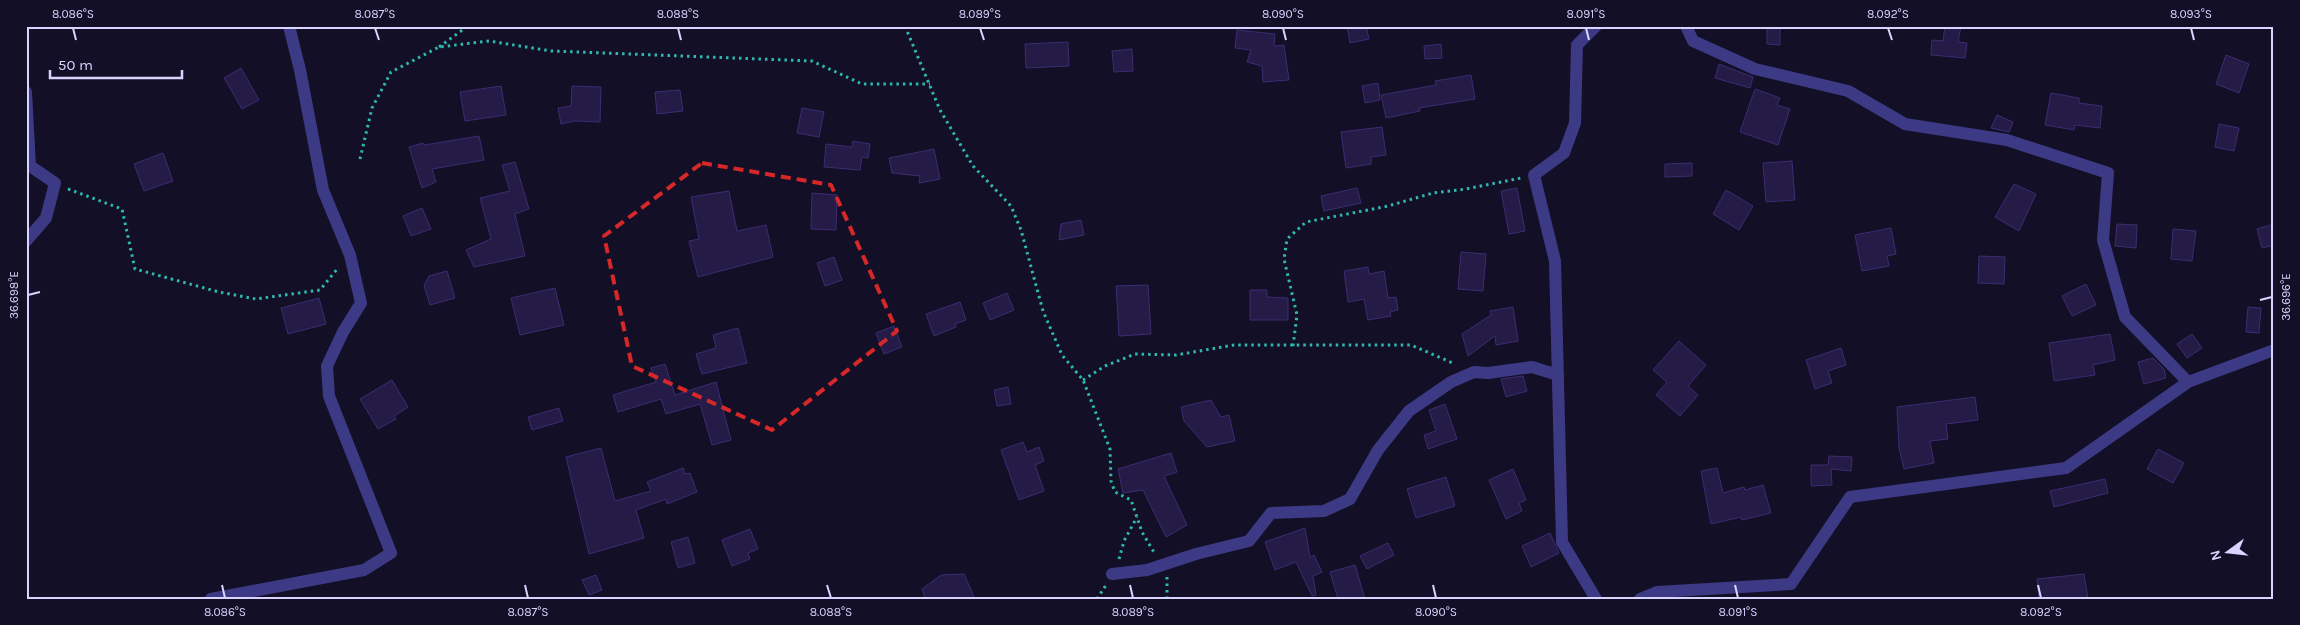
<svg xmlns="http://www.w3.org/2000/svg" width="2300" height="625" font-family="Karla,sans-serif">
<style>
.building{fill:#241b47;stroke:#3b2d73}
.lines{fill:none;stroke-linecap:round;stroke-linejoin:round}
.path{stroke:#2fb8b0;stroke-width:3;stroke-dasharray:2.5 4;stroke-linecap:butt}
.street{stroke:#3d3a85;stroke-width:12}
.marked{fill:none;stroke:#d62828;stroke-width:4;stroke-dasharray:10 6;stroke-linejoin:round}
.ticks{fill:none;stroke:#d9d4ff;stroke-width:2}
.neatline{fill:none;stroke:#d9d4ff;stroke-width:2}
.ticks-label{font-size:12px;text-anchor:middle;fill:#d9d4ff}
</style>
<rect width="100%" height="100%" fill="#130f26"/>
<path class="building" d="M1347,26H1366L1369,39L1350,43Z
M1767,26H1780V45L1767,44Z
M1945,26H1961L1958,42L1967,43L1965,58L1931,55L1932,40L1943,41Z
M1237,30L1275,34L1274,46L1284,45L1289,80L1263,82L1262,66L1247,62L1251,50L1235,48Z
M1068,42L1069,66L1026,68L1025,44Z
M1441,44L1442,58L1425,59L1424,46Z
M1132,49L1133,71L1114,72L1112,51Z
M2226,55L2249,64L2239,93L2216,84Z
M1719,64L1753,77L1750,88L1715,78Z
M241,68L259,100L242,109L224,78Z
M1471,75L1475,99L1419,108L1420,111L1386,118L1381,95L1436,85L1435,81Z
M1378,83L1380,100L1365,103L1362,86Z
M501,86L506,115L465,121L460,92Z
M572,86L601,87L600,122L575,121L561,124L558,108L571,106Z
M1755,89L1780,98L1777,105L1790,109L1778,145L1740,132Z
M680,90L683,111L657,114L655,92Z
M2051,93L2079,98V103L2102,106L2100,128L2075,125L2074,130L2045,125Z
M802,108L824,112L819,137L797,133Z
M1997,115L2013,122L2009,132L1991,128Z
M2219,124L2239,128L2234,151L2215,147Z
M1382,127L1386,155L1371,157V164L1346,168L1341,132Z
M479,136L484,160L432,169L436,182L422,188L409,147L423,143L424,145Z
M853,141L870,144L868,158L862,157L860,170L824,167L826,144L852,147Z
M934,149L940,179L919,183L920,176L892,173L889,158Z
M163,153L173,181L144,191L134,164Z
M1792,161L1795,200L1766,202L1763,163Z
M515,162L529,209L515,214L525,256L474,267L466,250L491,239L480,198L510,191L502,165Z
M1692,163V176L1665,177V164Z
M2014,184L2036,194L2019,231L1995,217Z
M1357,188L1361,203L1324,211L1321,196Z
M1517,188L1525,231L1509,234L1501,191Z
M1726,190L1753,206L1739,230L1713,214Z
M729,191L737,231L766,225L773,257L698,277L689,241L699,239L691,197Z
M812,193L837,195L836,230L811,229Z
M422,208L431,229L411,236L403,216Z
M1081,220L1084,235L1059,240L1061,224Z
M2117,224L2137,225L2136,248L2115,246Z
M2274,224V245L2262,248L2257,229Z
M1891,228L1896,254L1887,256L1889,266L1862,271L1855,235Z
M2173,229L2196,231L2192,261L2171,259Z
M1461,252L1486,254L1483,291L1458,289Z
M1979,256L2005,257L2004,284L1978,283Z
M834,257L842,280L825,286L817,263Z
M1368,267L1369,274L1384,271L1388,298L1396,297L1398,310L1390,312L1391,316L1368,320L1364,299L1348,302L1344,271Z
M447,271L455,298L430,305L424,286L429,276Z
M2086,284L2096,305L2072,316L2062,296Z
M1148,285L1151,334L1119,336L1116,286Z
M555,288L564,325L520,335L511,298Z
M1250,290H1267V297L1288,298V320H1250Z
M1007,293L1014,310L990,320L983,303Z
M319,298L326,324L288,334L281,308Z
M960,302L966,320L955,324L956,327L934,336L926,314Z
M1513,307L1518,341L1496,345L1495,336L1468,356L1462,334L1491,315L1490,311Z
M2248,307L2261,308L2259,333L2246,332Z
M894,326L902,347L884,354L876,333Z
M738,328L747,363L702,374L696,354L716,348L713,335Z
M2110,334L2115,360L2093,365L2095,375L2054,381L2049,343Z
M2192,334L2202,348L2187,358L2177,344Z
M1679,341L1706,365L1688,386L1698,395L1680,416L1656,395L1667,382L1653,370Z
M1841,348L1846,365L1828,371L1832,383L1815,389L1806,360Z
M2153,358L2164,369L2166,378L2144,384L2138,362Z
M665,364L675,395L716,382L731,440L712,445L700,404L666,414L661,399L618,412L613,395L656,382L651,368Z
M1523,376L1527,391L1506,397L1501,379Z
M392,380L408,407L394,416L396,419L378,429L360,399Z
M1008,387L1011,404L997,406L994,390Z
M1975,397L1978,420L1946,424L1948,439L1930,441L1934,463L1904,469L1899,448L1897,407Z
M1211,400L1221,417L1229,415L1235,441L1207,447L1184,421L1181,407Z
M1445,404L1457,439L1428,449L1424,435L1436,431L1429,410Z
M559,408L563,421L532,430L528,417Z
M1023,442L1027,452L1039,447L1044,461L1035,465L1044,491L1019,500L1001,450Z
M601,448L615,501L651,491L647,482L683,468L685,474L690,473L697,492L667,504L666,499L636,510L644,538L589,554L566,457Z
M2158,449L2184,463L2173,483L2147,469Z
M1171,453L1177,472L1164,476L1187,525L1166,537L1143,490L1123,493L1118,469Z
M1829,456L1852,457L1851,471L1831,469L1832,485L1811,486V465H1828Z
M1717,468L1723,493L1744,487L1745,490L1763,485L1771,513L1742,520L1741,517L1711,524L1701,471Z
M1513,469L1526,500L1519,503L1522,511L1506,519L1489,480Z
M1446,477L1455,506L1416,518L1407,489Z
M2105,479L2108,493L2054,507L2050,491Z
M1305,528L1310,557L1314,555L1322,572L1313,576L1316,595L1312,596L1296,562L1275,570L1265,542Z
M750,529L758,549L748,553L750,559L732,566L722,540Z
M1550,533L1559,553L1531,567L1522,546Z
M688,537L695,563L678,568L671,542Z
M1388,543L1394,555L1367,569L1360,556Z
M1355,565L1365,599H1338L1330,572Z
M964,574L975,599H925L922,589L941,575Z
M2084,574L2088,599H2039L2037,579Z
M596,575L602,590L589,595L582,580Z"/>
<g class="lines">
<path class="path" d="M905,26L940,110L973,166L1011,206L1021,230L1043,311L1062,355L1083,380L1110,449L1111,481L1115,492L1131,500L1142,532L1155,554
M439,47L468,26
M360,159L372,108L391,72L439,47L489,41L551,51L812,61L862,84H930
M68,189L122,209L135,269L219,292L256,299L320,290L338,268
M1293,346L1297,315L1284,259L1287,239L1306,222L1388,206L1433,193L1466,189L1521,178
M1083,380L1105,366L1135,354L1176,355L1234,345H1411L1455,364
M1119,559L1124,541L1137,517
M1167,577V599
M1097,599L1106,585"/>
<path class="street" d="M1686,26L1693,41L1755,69L1848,91L1905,124L2007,140L2108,173L2103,240L2125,317L2188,382
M26,92L30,166L55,183L46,218L26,241
M1112,574L1147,570L1196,554L1249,541L1271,513L1324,511L1350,499L1378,450L1409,411L1451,382L1474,372L1488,373L1532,367L1558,375
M211,599L364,570L391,553L329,396L327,366L343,332L361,303L350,255L323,190L300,70L289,26
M1596,599L1562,542L1555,261L1534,175L1564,153L1575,123L1577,45L1596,26
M1640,599L1657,592L1791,584L1850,497L2066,468L2188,382L2274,350"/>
</g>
<path class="marked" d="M702,163L831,185L897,331L772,430L632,366L604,236Z"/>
<path class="ticks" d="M73,28L76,40M375,28L379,40M678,28L681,40M980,28L984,40M1283,28L1286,40M1586,28L1589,40M1888,28L1892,40M2191,28L2194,40M28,295L40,292M2260,300L2272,297M222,585L225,598M525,585L528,598M827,585L831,598M1130,585L1133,598M1433,585L1436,598M1735,585L1738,598M2038,585L2041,598"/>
<rect width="2300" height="625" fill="none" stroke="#130f26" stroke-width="55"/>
<g transform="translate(2228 552) rotate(255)" stroke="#130f26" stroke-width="4" paint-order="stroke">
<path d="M0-4L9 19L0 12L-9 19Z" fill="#d9d4ff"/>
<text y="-8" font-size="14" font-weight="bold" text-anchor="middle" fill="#d9d4ff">N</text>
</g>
<path d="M50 70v8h132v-8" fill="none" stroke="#d9d4ff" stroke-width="2.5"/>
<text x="58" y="70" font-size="15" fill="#d9d4ff" stroke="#130f26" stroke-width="4" paint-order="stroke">50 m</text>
<rect x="28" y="28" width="2244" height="570" class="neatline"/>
<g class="ticks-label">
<text x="73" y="18">8.086°S</text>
<text x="375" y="18">8.087°S</text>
<text x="678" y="18">8.088°S</text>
<text x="980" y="18">8.089°S</text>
<text x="1283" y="18">8.090°S</text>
<text x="1586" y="18">8.091°S</text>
<text x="1888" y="18">8.092°S</text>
<text x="2191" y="18">8.093°S</text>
<text transform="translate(14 295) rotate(-90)" y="4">36.698°E</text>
<text transform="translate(2286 297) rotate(-90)" y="4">36.696°E</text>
<text x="225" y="616">8.086°S</text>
<text x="528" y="616">8.087°S</text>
<text x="831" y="616">8.088°S</text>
<text x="1133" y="616">8.089°S</text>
<text x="1436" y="616">8.090°S</text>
<text x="1738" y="616">8.091°S</text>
<text x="2041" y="616">8.092°S</text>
</g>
</svg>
